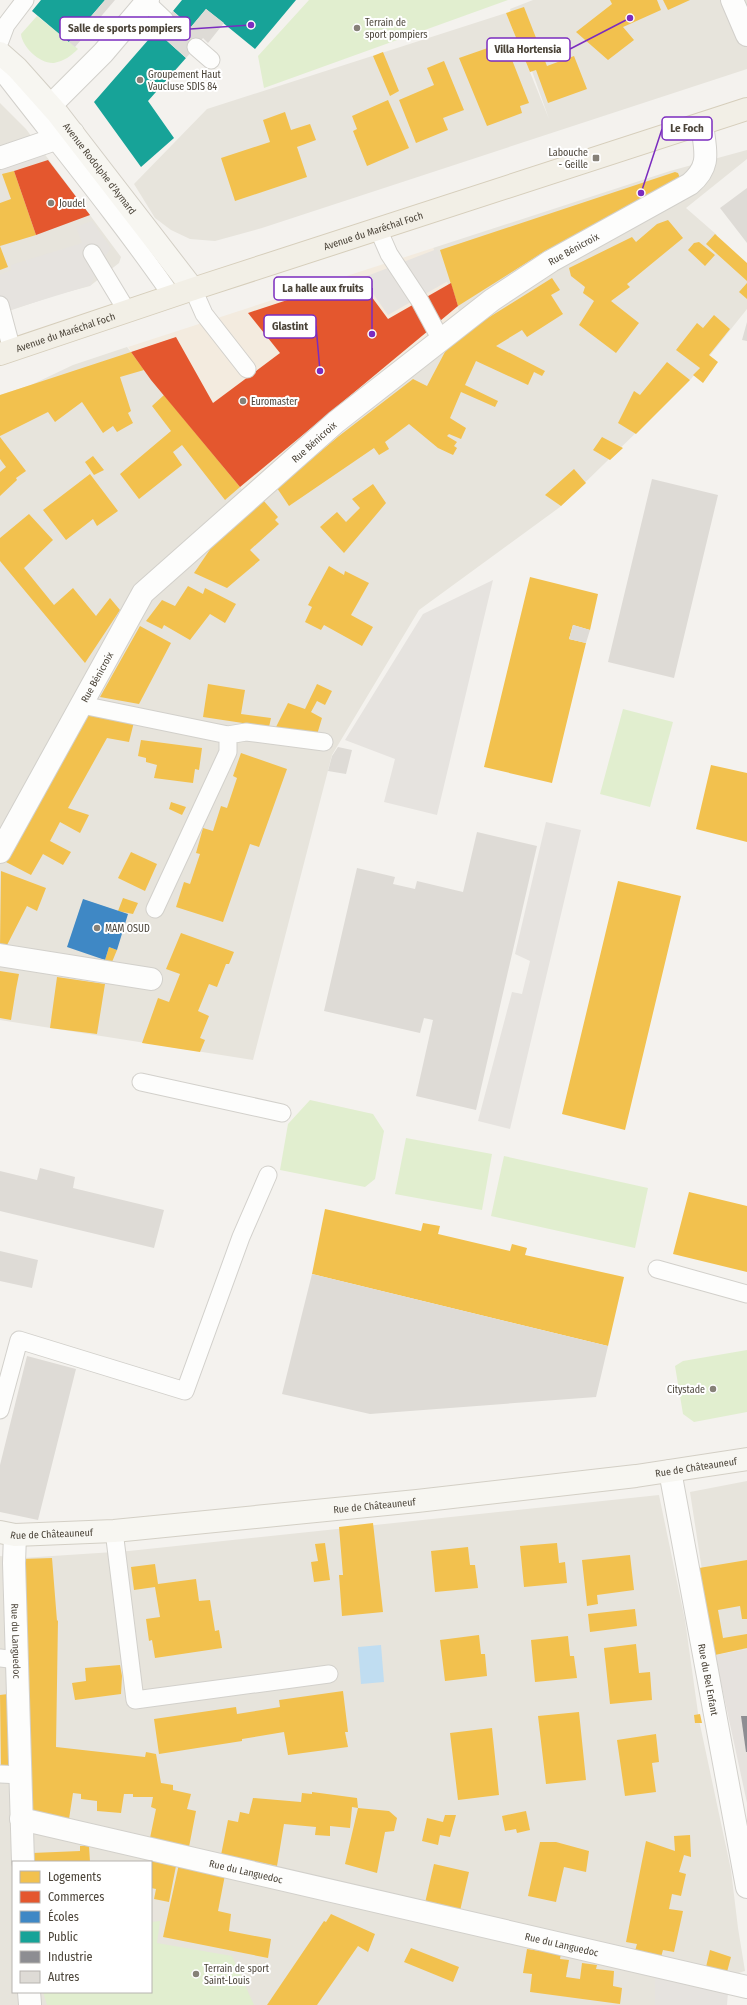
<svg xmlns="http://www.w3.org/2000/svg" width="747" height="2005" font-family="'Fira Sans Condensed',sans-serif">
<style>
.residential{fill:#e7e4dc;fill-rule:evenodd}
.commercial{fill:#f3ebdf}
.industrial{fill:#e6e2de}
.green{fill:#e1eecf}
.parking{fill:#e6e3df}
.water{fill:#c0ddf1}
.homes{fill:#f2c14e}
.shops{fill:#e4572e}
.schools{fill:#3f88c5}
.public{fill:#17a398}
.industry{fill:#8d8d92}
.building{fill:#dedbd6}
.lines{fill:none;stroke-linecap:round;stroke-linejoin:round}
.lane-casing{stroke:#d2d0cb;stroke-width:19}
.street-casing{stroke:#d2d0cb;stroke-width:24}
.secondary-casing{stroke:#d3cfc5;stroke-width:24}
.primary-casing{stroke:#d6cebb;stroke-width:24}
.lane{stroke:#fdfdfc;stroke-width:17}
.street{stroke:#fdfdfc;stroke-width:22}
.secondary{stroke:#f7f6f1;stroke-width:22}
.primary{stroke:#f2efe6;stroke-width:22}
.poi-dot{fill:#868178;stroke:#fff;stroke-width:1.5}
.labels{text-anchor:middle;stroke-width:4;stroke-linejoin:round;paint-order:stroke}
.poi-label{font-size:10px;fill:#4b4439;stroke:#fff;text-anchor:start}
.street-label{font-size:10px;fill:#4b4439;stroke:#fff}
.leader{fill:none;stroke:#7b2cbf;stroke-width:1.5}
.callout-dot{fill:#7b2cbf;stroke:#fff;stroke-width:1.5}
.callout{fill:#fff;stroke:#7b2cbf;stroke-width:1.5}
.callout-label{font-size:11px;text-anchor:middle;font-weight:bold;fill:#4b4439}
</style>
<rect width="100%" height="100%" fill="#f4f2ee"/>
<path class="residential" d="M533,0H747V69L262,228L215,241L190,239L171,230L155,218L134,184L207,109L506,13L549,119L510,9Z
M0,103L26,129L121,257L119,263L90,286L56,295L0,314Z
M747,150V159L686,208L717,235L707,244L747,280V309L691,379L560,507L419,610L332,755L253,1060L0,1020V395L31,385L73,365L127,347L255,505L366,413L460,314L433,248L670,171Z
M747,1481V1649L715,1655L690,1492Z
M659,1495L685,1620L699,1720L731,1870L738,1928L745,1971L735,1974L713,1990L725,2005H0V1556L22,1558L129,1551ZM13,1862H151V1992H13Z"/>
<path class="commercial" d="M433,248L460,314L244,492L128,347Z"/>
<path class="industrial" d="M747,1649V1803L715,1655Z"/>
<path class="green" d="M309,0H508L264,88L258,56Z
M37,16L78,49C71,56 64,61 54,63C40,64 22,47 21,34Z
M623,709L673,722L650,807L600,794Z
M310,1100L373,1114L384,1131L375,1179L365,1187L280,1170L288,1124Z
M406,1138L492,1154L482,1210L395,1194Z
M504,1156L648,1188L635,1248L491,1216Z
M747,1350V1412L694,1422L683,1414L675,1366L683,1361Z
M160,1921L157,1943L232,1956L254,2005H47L43,1992H151V1922Z"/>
<path class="parking" d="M41,151L46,159L0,174V164Z
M92,221L111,248L98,267L91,285L0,313V275L11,270V265L82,243L76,227Z
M437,249L448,281L388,315L362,278Z
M493,580L437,815L384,802L395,759L345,740L423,614Z
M546,822L581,830L510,1129L478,1121L512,992L522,994L530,961L515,954Z
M655,1976L728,1992L727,2005H655Z"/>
<path class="water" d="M381,1645L384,1682L361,1684L358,1647Z"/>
<path class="homes" d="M610,0H657L661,10L623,27L634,40L608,60L576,32L612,4Z
M663,0H690L668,10Z
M524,7L547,66L574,56L587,89L548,103L536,70L530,72L506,13Z
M505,42L529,103L520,106L522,113L487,126L459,58Z
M383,52L399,91L390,96L373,56Z
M444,61L464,110L443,118L448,130L416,143L399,100L434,85L427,68Z
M388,100L409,148L367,166L353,131L357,129L352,116Z
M285,112L291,130L310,124L316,140L297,147L307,177L235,201L221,158L270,142L263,120Z
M14,171L36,235L0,246L8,267L0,270V203L11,199L2,174Z
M675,172L678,173L680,178L618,215L545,251L458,306L440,250Z
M668,220L683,238L627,284L630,287L611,301L639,323L616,353L579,325L594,301L583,293L585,287L571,276L569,268L632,237L636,242L657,224Z
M715,234L747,263V281L706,244Z
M699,242L715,255L705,266L688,250L694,243Z
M552,278L560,290L551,295L563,314L527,337L522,330L496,346L545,371L542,376L534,372L528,385L476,361L465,385L498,401L495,407L461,392L450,418L466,428L461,439L449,434L447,436L457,442L454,446L457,448L453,455L438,448L409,424L385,442L389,449L379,455L374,448L289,506L277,488L339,436L413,379L427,386L446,350L467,331Z
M747,283V299L739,292Z
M714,315L730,329L709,355L718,362L703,383L693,375L700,368L676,350L697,323L703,328Z
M131,352L144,370L120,377L131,411L128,413L133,423L117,432L113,426L103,433L82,402L55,422L48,412L0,436V395Z
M667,362L690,380L636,434L618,423L634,391L640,395Z
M164,395L240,487L225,500L182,445L173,452L182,465L139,499L120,474L171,431L152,406Z
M0,437L26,471L16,478L17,480L0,496V472L6,467L0,459Z
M602,437L623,448L610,460L593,450Z
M93,456L104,470L94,475L85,462Z
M574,469L586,483L561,506L545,495Z
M90,474L118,511L97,526L93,519L66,540L43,510Z
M373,484L386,503L344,553L320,527L337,512L346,522L360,508L352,499Z
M263,500L278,517L275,520L279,524L250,550L260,560L227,588L194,573L213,545Z
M29,514L53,540L24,568L54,605L73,588L96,616L110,598L120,610L85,663L0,561V538Z
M329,566L344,575L345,571L369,583L351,615L373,627L362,646L324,625L321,630L305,622L312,607L308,605Z
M530,577L598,594L590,630L573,625L569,639L586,643L552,783L484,767Z
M188,586L203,594L205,588L236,604L225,623L210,614L190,640L164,625L162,629L146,621L162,600L175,606Z
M140,626L171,643L139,704L100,697Z
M208,684L245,690L241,714L271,718L269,727L203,717Z
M317,684L332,691L325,705L317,701L311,712L322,718L316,738L288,733L276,727L288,703L305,709Z
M85,714L134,722L129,742L107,738L68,808L89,815L80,833L60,822L50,841L71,852L63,865L43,854L31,875L6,862Z
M141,740L202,748L199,770L195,769L193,783L154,778L157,765L146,762V758L138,756Z
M241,753L287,769L259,847L250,844L223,922L176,907L184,882L190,884L200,854L196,853L203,828L213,831L221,806L227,808L237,778L233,776Z
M711,765L747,773V842L696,829Z
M171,802L186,807L182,815L169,809Z
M131,852L157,864L145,891L118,878Z
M1,871L46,888L37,911L27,906L5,949L0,946Z
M618,881L681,896L625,1130L562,1114Z
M123,898L138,903L133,914L118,911Z
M181,933L234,952L229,964H226L217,987L209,984L198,1011L209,1016L200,1038L205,1040L200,1052L142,1043L158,998L169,1002L180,974L166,969Z
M109,947L117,950L112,962L105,960Z
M0,971L19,974L16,989L11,988L16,989L11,1020L0,1018Z
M57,977L105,984L97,1034L50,1028Z
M689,1192L747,1206V1272L673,1254Z
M325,1209L421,1231L423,1223L440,1226L438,1234L510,1251L512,1244L527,1248L525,1255L624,1277L608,1346L312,1274Z
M373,1523L383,1612L342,1616L339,1575H343L339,1527Z
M325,1543L330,1580L314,1582L311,1562L318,1561L315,1544Z
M557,1543L559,1563L565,1562L567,1583L524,1587L520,1546Z
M468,1547L470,1565H475L478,1588L435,1592L431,1551Z
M630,1555L634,1590L597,1595L598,1604L587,1606L582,1560Z
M52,1558L57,1621L58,1620L56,1747L145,1757L146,1752L156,1754L161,1783L173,1785V1790L191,1794L187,1809L196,1811L189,1847L150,1838L156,1809L151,1807L153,1797H133V1794H124L121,1813L97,1811V1801L81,1799V1794L73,1793L69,1819L32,1812L27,1687V1621L22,1559Z
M747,1560V1619H742L740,1606L718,1610L723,1638L747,1634V1648L715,1655L699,1568Z
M155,1564L158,1584L196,1579L199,1601L210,1600L215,1631L219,1630L222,1648L155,1658L152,1640L149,1641L146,1619L160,1617L155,1587L134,1590L131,1567Z
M635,1609L637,1626L590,1632L588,1614Z
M479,1635L481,1654H485L487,1676L445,1681L440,1640Z
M568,1636L570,1656H574L577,1678L535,1682L531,1640Z
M636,1644L639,1673L650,1672L652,1700L610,1704L604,1648Z
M120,1665L122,1676L121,1694L75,1700L72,1683L86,1681L85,1668Z
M343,1691L348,1732H345L348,1747L288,1755L284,1732L242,1739V1741L159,1754L154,1719L236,1707L237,1714L280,1707L279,1700Z
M8,1694L12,1766H1L0,1695Z
M579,1712L586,1780L546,1784L538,1716Z
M700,1714L702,1723H695L694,1715Z
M492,1728L499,1795L458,1800L450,1733Z
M656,1734L659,1762L652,1763L656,1792L625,1796L617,1740Z
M312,1792L357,1798L358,1808L352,1807L350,1828L330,1826V1836L315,1835L316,1827L284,1824L277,1866L221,1855L228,1820L238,1822L240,1812L249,1814L253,1798L301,1802L302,1793L312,1794Z
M358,1808L389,1811L397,1818L394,1831L385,1832L377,1873L345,1864Z
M526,1811L530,1830L517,1833L516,1829L505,1831L502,1816Z
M445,1815H456L450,1837L440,1835L438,1845L422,1841L427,1818L443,1822Z
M690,1835L691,1857L684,1855L679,1872L686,1874L681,1896L672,1894L669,1909L683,1911L674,1952L663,1950L661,1957L635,1951L637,1944L626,1942L646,1841L675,1851L674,1836Z
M540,1842H556L589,1851L586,1872L564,1867L556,1902L528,1896Z
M80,1846H89L90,1862H33L32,1853L80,1851Z
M151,1861L176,1866L169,1902L154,1899L156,1889L151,1888Z
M179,1864L225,1875L218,1911L231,1914L229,1931L271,1939L268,1958L163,1937Z
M434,1864L469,1872L460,1911L425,1903Z
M331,1914L375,1934L368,1952L358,1946L317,2005H267L324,1921L326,1922Z
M411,1948L459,1967L453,1982L404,1962Z
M527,1949L561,1954L560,1959L569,1960L566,1977L580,1979L582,1963L597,1965L596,1969L614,1971L613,1986L622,1988L620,2004L530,1992L532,1974L523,1973Z
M710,1950L731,1957L727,1972L706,1967Z"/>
<path class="shops" d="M48,160L90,215L36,235L14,171Z
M357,277L388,319L451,283L458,306L240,487L151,380L131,352L176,337L213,403L280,353L248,313Z"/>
<path class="schools" d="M83,899L128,914L117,950L109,947L105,960L67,947Z"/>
<path class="public" d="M41,0H105L69,42L32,11Z
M182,0H296L255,49L206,9L191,27L173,11Z
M156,31L186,58L148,101L174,138L141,167L94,102Z"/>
<path class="industry" d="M741,1716H747V1752H746Z"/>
<path class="building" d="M105,0H115L75,47L69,42Z
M206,9L224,23L208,43L203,38L186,58L156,31L173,11L191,27Z
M747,188V243L720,208Z
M747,322V341L742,340Z
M652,479L718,495L674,678L608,662Z
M573,625L590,630L586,643L569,639Z
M338,747L352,750L346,774L328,771L332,756Z
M477,832L537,846L476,1110L416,1096L433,1020L424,1018L420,1033L324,1011L357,868L395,877L393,884L415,889L417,881L463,892Z
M40,1168L75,1177L73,1188L164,1210L154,1248L0,1211V1171L37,1180Z
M0,1251L38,1260L32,1288L0,1281Z
M312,1274L608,1346L596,1397L370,1414L282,1394Z
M27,1356L76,1369L38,1520L0,1512V1465Z"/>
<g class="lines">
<defs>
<path id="lane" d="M146,2L165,20
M0,41L6,25L25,0
M196,47L211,60
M0,70C58,145 118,218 172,296
M378,229L389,254L420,301L441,340
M92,253L127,311
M193,289L204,314L247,369
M0,305L12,350
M82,705L228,735L246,732L324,742
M155,909L228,752V735
M141,1082L282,1113
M657,1269L747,1294
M0,1410L19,1340L185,1391L241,1237L268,1175
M114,1531L135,1700L329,1674
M0,1658L17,1660
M0,1774L21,1775"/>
<g id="street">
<path d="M732,0L747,35"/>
<path d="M51,105L103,53L148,0"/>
<path d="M0,158L73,133"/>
<path id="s1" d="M0,852L143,593L336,422L492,300L551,261L690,184C712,165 705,151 702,124"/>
<path d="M0,955L151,979"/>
<path id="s2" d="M670,1471L747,1887"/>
<path id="s3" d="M15,1535L14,1563L23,1862"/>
<path id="s4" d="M21,1819L747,1987"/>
<path d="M29,1992L30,2004"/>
</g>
<g id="secondary">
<path id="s5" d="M0,53L17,68L58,114L193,289"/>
<path id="s6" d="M0,1532L15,1535L114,1531L417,1501L636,1476L747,1459"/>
</g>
<g id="primary">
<path id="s7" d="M0,354L193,289L747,109"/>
</g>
</defs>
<use href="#lane" class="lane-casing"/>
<use href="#street" class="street-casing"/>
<use href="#secondary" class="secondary-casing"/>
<use href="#primary" class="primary-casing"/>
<use href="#lane" class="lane"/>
<use href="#street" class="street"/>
<use href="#secondary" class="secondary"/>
<use href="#primary" class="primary"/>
</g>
<g class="poi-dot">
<circle cx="357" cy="28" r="4"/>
<circle cx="140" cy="80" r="4"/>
<rect x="592" y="154" width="8" height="8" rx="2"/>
<circle cx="51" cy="203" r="4"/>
<circle cx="243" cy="401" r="4"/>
<circle cx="97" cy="928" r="4"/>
<circle cx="713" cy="1389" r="4"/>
<circle cx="196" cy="1974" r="4"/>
</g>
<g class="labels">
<g class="poi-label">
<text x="365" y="26">Terrain de<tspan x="365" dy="12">sport pompiers</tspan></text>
<text x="148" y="78">Groupement Haut<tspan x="148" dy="12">Vaucluse SDIS 84</tspan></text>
<text x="588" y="156" text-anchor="end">Labouche<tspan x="588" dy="12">- Geille</tspan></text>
<text x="59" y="207">Joudel</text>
<text x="251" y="405">Euromaster</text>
<text x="105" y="932">MAM OSUD</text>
<text x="705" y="1393" text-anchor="end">Citystade</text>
<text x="204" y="1972">Terrain de sport<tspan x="204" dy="12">Saint-Louis</tspan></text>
</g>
<g class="street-label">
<text dy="4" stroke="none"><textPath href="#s5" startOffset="153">Avenue Rodolphe d'Aymard</textPath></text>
<text dy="4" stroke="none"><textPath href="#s7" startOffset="393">Avenue du Maréchal Foch</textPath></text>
<text dy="4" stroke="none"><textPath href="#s1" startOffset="848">Rue Bénicroix</textPath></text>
<text dy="4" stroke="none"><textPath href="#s7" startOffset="69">Avenue du Maréchal Foch</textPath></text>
<text dy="4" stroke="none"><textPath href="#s1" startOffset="524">Rue Bénicroix</textPath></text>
<text dy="4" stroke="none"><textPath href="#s1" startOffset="200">Rue Bénicroix</textPath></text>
<text dy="4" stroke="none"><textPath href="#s6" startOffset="700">Rue de Châteauneuf</textPath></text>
<text dy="4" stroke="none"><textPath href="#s6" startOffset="376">Rue de Châteauneuf</textPath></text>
<text dy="4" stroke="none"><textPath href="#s6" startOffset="52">Rue de Châteauneuf</textPath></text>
<text dy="4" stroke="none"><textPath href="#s3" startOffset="106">Rue du Languedoc</textPath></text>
<text dy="4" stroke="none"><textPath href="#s2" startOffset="212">Rue du Bel Enfant</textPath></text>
<text dy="4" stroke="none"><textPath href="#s4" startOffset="231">Rue du Languedoc</textPath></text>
<text dy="4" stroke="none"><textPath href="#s4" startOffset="555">Rue du Languedoc</textPath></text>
</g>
</g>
<path class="leader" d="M251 25L190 29M630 18L570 49M641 193L662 129M372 334L372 288M320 371L316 326"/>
<g class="callout-dot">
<circle cx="251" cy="25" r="4"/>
<circle cx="630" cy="18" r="4"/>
<circle cx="641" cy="193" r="4"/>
<circle cx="372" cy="334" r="4"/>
<circle cx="320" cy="371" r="4"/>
</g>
<g class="callout">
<rect x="60" y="17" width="130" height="23" rx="4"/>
<rect x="487" y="38" width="83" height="23" rx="4"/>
<rect x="662" y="117" width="50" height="23" rx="4"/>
<rect x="274" y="277" width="98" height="23" rx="4"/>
<rect x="264" y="315" width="52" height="23" rx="4"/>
</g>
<g class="callout-label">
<text x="125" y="32">Salle de sports pompiers</text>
<text x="528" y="53">Villa Hortensia</text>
<text x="687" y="132">Le Foch</text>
<text x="323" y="292">La halle aux fruits</text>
<text x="290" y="330">Glastint</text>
</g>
<rect x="12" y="1861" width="140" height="132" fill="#ffffff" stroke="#b7b4b0"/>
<rect x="20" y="1871" width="20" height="12" fill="#f2c14e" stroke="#b7b4b0"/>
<text x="48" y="1881" font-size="12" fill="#4b4439">Logements</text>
<rect x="20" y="1891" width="20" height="12" fill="#e4572e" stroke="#b7b4b0"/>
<text x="48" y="1901" font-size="12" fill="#4b4439">Commerces</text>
<rect x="20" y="1911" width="20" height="12" fill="#3f88c5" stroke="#b7b4b0"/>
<text x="48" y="1921" font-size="12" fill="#4b4439">Écoles</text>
<rect x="20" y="1931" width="20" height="12" fill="#17a398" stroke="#b7b4b0"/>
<text x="48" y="1941" font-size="12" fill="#4b4439">Public</text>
<rect x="20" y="1951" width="20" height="12" fill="#8d8d92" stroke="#b7b4b0"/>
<text x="48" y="1961" font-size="12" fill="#4b4439">Industrie</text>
<rect x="20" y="1971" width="20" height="12" fill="#dedbd6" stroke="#b7b4b0"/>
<text x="48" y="1981" font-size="12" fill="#4b4439">Autres</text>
</svg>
